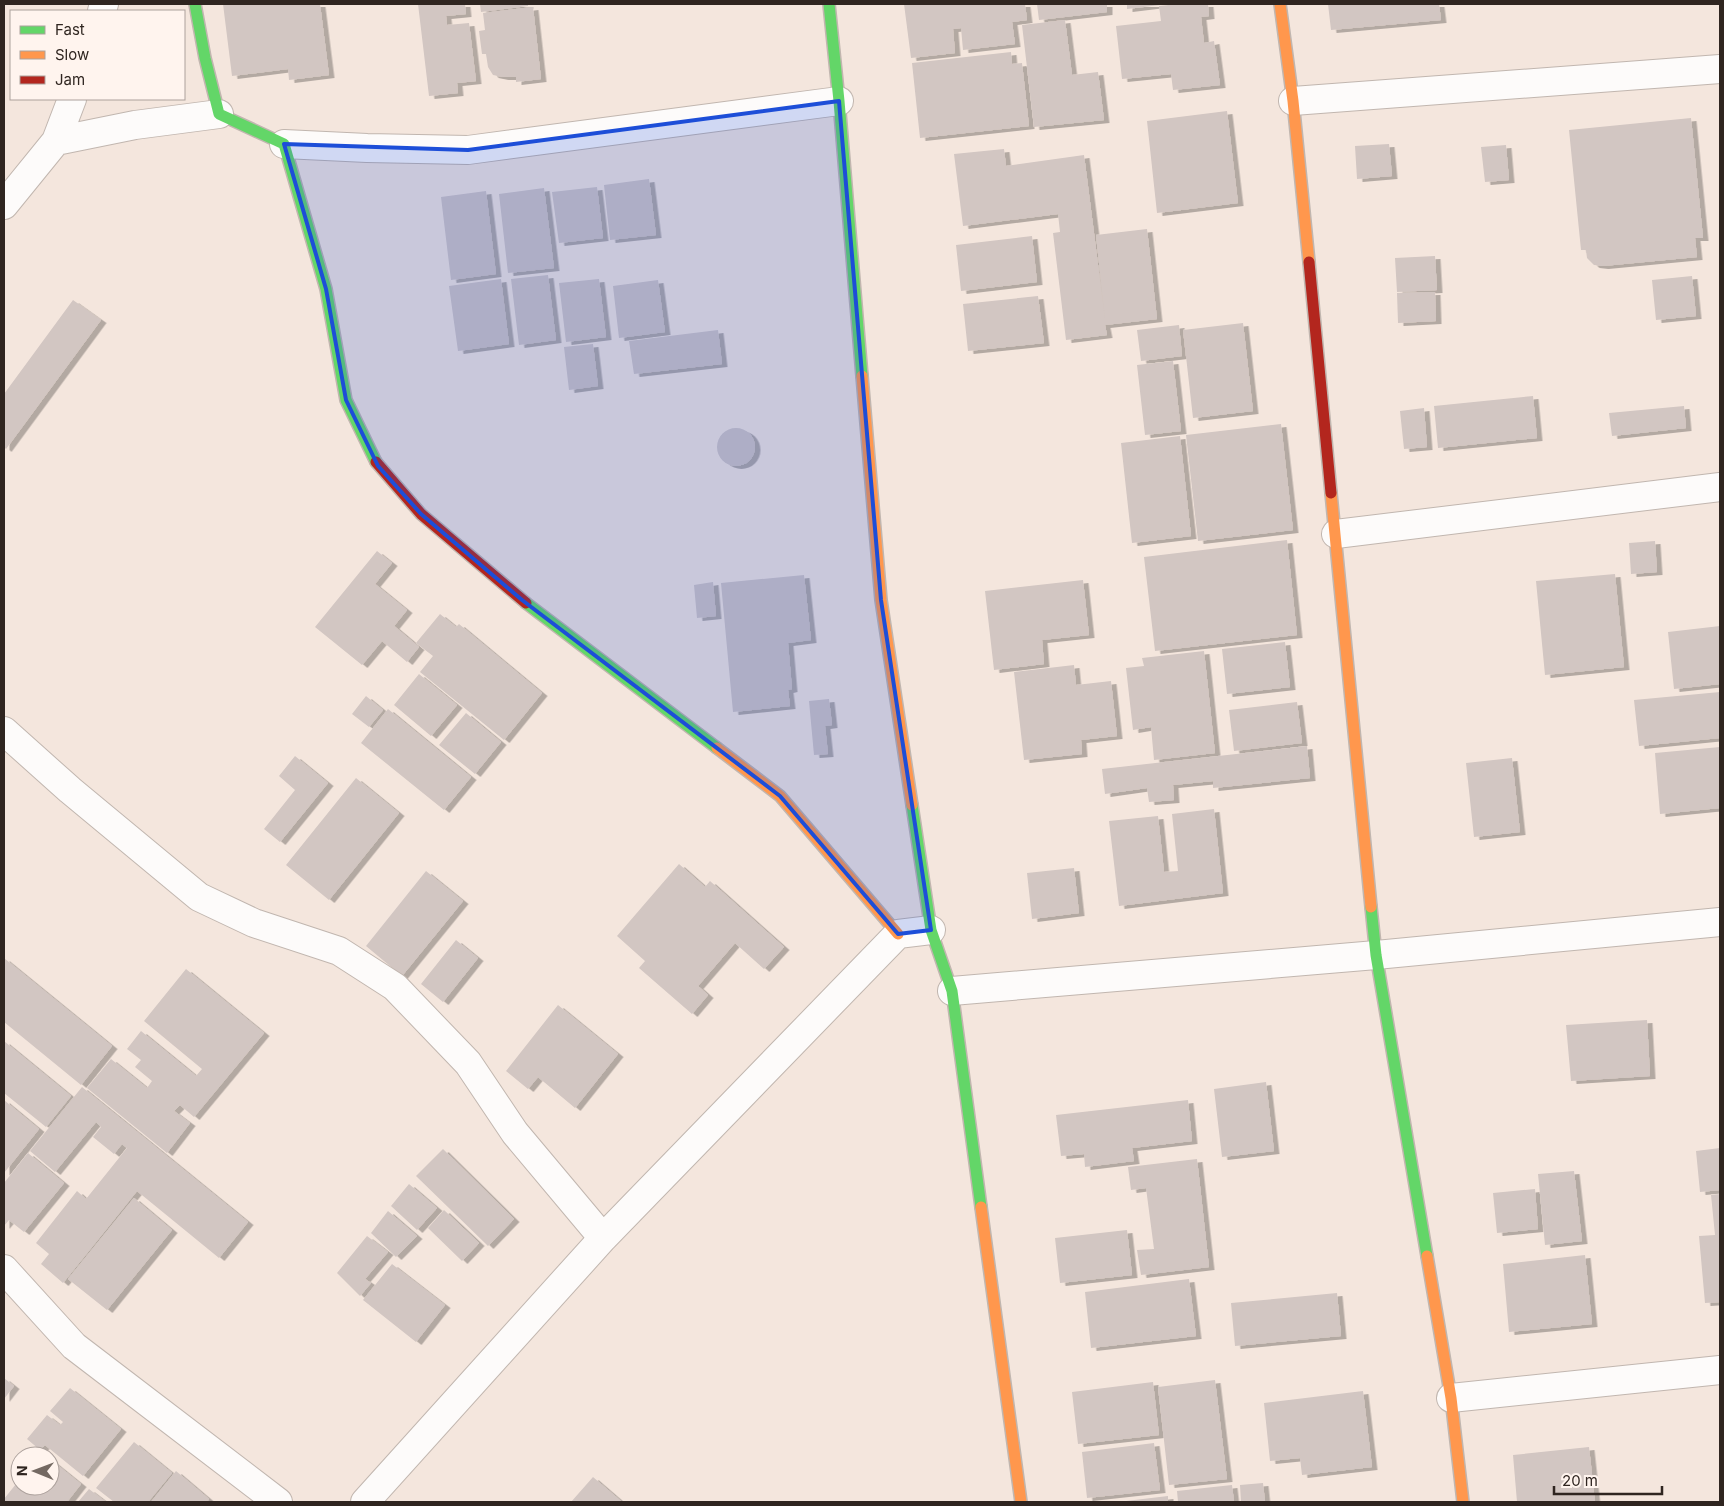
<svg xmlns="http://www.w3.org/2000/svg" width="1724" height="1506" font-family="Inter,sans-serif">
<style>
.building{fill:#d2c6c2;filter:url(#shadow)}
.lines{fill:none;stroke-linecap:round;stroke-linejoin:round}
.street-casing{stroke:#c1b6af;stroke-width:30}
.fast-casing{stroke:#c1b6af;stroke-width:14}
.slow-casing{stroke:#c1b6af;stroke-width:14}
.jam-casing{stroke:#c1b6af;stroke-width:14}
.street{stroke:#fdfbfa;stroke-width:28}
.fast{stroke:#63d668;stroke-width:11}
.slow{stroke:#ff974d;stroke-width:11}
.jam{stroke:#b3261e;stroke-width:11}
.marked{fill:#1d4ed8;fill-opacity:0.2;stroke:#1d4ed8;stroke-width:4;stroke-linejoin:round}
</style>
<defs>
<filter id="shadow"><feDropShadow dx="5.5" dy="3" stdDeviation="0" flood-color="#0004"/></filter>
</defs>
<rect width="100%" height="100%" fill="#f4e6dd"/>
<path class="building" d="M223,4H320L329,75L289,80L288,69L232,76Z
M418,4H465L466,14L446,16L447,25L469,23L476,81L457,83L458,93L429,96Z
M480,4H528V6L481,12Z
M904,4H1025L1027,20L1012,22L1015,44L963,50L961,28L953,29L955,53L911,58Z
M1037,4H1107V12L1039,20Z
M1127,4H1160V5L1127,9Z
M1178,4H1208L1209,16L1201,17L1204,43L1214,41L1220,85L1173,90L1171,74L1122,79L1116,26L1161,21L1159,6Z
M1328,4H1439L1441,20L1331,30Z
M533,7L541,79L516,82V77H503L493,75L488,67L486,54H482L479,31L485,30L483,13Z
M1065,20L1072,75L1098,72L1104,120L1034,127L1022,25Z
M1011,52L1012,64L1022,63L1029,126L920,138L912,63Z
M1227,111L1238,203L1157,213L1147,121Z
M1691,118L1703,238H1695L1697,257L1603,266L1594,265L1587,258L1586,250H1581L1569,130Z
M1389,144L1392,176L1357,179L1355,146Z
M1506,145L1509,180L1485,182L1481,147Z
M1004,149L1006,166L1084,155L1105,319L1096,235L1147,229L1157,319L1105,325L1107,335L1066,340L1053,233L1060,232L1058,214L963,226L954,154Z
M649,179L656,235L610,240L604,185Z
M597,187L603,238L559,243L552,192Z
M544,188L554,268L508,273L499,194Z
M486,191L496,274L451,280L441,197Z
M1032,236L1037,282L961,291L956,245Z
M1435,256L1437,290L1397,292L1395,258Z
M548,275L556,340L519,345L511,279Z
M1692,276L1696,316L1656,320L1652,280Z
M501,279L509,344L458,351L449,286Z
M599,279L606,337L566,342L559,283Z
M658,280L665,332L619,338L613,286Z
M1435,292L1436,321L1398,323L1397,293Z
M1038,296L1044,343L968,351L963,304Z
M73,300L101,320L6,449L4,447V394Z
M1243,323L1253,411L1193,418L1183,330Z
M1179,325L1182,356L1141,361L1137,330Z
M718,330L722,364L634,374L629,341Z
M593,344L598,386L569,390L564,347Z
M1173,361L1181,431L1145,435L1137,365Z
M1533,396L1537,438L1438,448L1434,406Z
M1684,406L1686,428L1612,436L1609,413Z
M1424,408L1427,447L1404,449L1400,411Z
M1281,424L1293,530L1198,541L1186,435Z
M717 447a19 19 0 1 1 38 0a19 19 0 1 1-38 0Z
M1180,436L1191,536L1132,543L1121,443Z
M1287,540L1297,635L1155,651L1144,557Z
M1655,541L1657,572L1631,574L1629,543Z
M377,551L392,563L375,584L407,610L394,626L419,647L407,662L382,641L362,665L315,627Z
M1615,574L1624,667L1545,675L1536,581Z
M804,575L811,640L788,643L792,689L788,690L790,706L733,712L721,583Z
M1083,580L1089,635L1042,640L1044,664L994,670L985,591Z
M713,582L716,616L697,618L694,585Z
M440,614L456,627L459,624L542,693L504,740L420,672L433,656L416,643Z
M1720,626V684L1674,689L1668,632Z
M1285,642L1290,687L1227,694L1222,649Z
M1204,651L1215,753L1154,760L1151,727L1133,730L1126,668L1144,666L1142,658Z
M1074,665L1076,685L1111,681L1117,736L1081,740L1082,754L1024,760L1014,672Z
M419,674L457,705L431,736L394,705Z
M1720,692V738L1639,746L1634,700Z
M366,696L383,710L369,727L352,714Z
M829,699L832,725L825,726L828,754L814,755L809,701Z
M1297,702L1302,743L1234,751L1229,710Z
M388,709L471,777L444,810L361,743Z
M466,713L501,742L475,774L439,745Z
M1307,746L1310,778L1213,788V781L1173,785L1174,800L1149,802L1147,788L1105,794L1102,769Z
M1720,747V808L1660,814L1655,753Z
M295,756L328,783L280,842L264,829L295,790L279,776Z
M1512,758L1520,832L1474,837L1466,763Z
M356,778L399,813L329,900L286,865Z
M1214,809L1223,893L1119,906L1109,821L1158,816L1164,872L1178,871L1172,814Z
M679,864L705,887L710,881L784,947L764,969L735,943L698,986L708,995L692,1014L639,968L645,961L617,936Z
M1074,868L1079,913L1032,919L1027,873Z
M426,871L463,901L402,976L366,946Z
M456,940L478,958L443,1002L421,984Z
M4,958L112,1046L81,1085L4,1022Z
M186,969L264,1033L194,1117L180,1105L174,1111L190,1123L167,1153L87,1088L111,1059L147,1088L152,1081L135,1067L141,1060L127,1049L141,1031L196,1076L202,1069L144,1021Z
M558,1005L618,1054L575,1108L538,1077L528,1089L506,1071Z
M1647,1020L1650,1076L1571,1081L1566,1025Z
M4,1041L71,1096L46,1127L4,1093Z
M1266,1082L1274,1151L1222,1157L1214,1089Z
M82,1087L248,1222L219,1258L137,1191L63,1283L41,1264L49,1254L36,1243L77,1191L86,1199L127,1148L122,1144L114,1154L93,1137L101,1127L96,1122L55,1172L30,1151Z
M4,1100L39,1129L4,1173Z
M1188,1100L1192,1141L1132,1148L1134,1161L1085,1167L1084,1154L1061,1156L1056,1115Z
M1720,1148V1190L1700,1192L1696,1151Z
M443,1149L514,1219L488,1246L416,1176Z
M28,1153L64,1183L24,1232L9,1220L4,1226V1183Z
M1197,1159L1209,1267L1141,1275L1137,1250L1154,1249L1146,1188L1131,1190L1128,1167Z
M1574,1171L1582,1241L1545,1245L1538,1174Z
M409,1184L437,1208L417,1230L391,1206Z
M1535,1189L1538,1229L1497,1233L1493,1193Z
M1720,1194V1302L1705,1303L1699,1236L1715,1235L1711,1195Z
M134,1198L172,1230L107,1310L68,1279Z
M444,1210L479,1243L462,1261L428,1228Z
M388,1211L417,1236L396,1257L371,1233Z
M1127,1230L1132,1275L1060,1283L1055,1238Z
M367,1236L388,1252L365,1279L371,1283L360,1296L337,1273Z
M1585,1255L1592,1324L1509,1332L1503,1264Z
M392,1264L445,1305L416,1342L363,1300Z
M1189,1279L1196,1336L1091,1348L1085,1292Z
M1337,1293L1341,1336L1235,1346L1231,1303Z
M4,1378L14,1386L4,1399Z
M1215,1380L1227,1479L1169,1485L1158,1387Z
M1153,1382L1159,1435L1078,1444L1072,1392Z
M70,1388L121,1429L83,1476L45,1445L40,1450L27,1439L47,1415L60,1425L63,1422L50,1411Z
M1363,1391L1372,1467L1302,1475L1300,1458L1270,1461L1264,1403Z
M134,1442L172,1473L148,1502H114L96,1488Z
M1154,1443L1160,1490L1087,1498L1082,1452Z
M1589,1447L1595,1502H1517L1513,1455Z
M50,1459L81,1484L67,1502H4V1499L20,1479V1486H50Z
M176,1471L209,1499L207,1502H151Z
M593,1477L622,1502H571Z
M1263,1483L1265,1502H1241L1240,1485Z
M1232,1485L1234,1502H1178L1177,1491Z
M89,1489L106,1502H78Z
M1168,1496V1502H1127L1126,1501Z"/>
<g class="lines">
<defs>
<path id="street" d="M102,11L104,4
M1293,101L1720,69
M56,141L135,125L219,114
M284,144L367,148L468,150L839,101
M4,205L56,141L72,99
M1336,534L1720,487
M4,731L70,790L199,897L254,923L339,951L395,987L468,1063L515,1133L603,1238
M952,991L1376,955L1720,922
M4,1269L74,1346L278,1502
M1451,1398L1720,1370
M365,1502L603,1238L898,934L931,930"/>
<path id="fast" d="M195,4L205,58L219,114L284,144L326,289L346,400L376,462
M829,4L839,101L862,376
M526,603L717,748
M912,805L931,930L952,991L981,1207
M1371,907L1376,955L1427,1256"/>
<path id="slow" d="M1280,4L1293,101L1309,262
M862,376L881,600L912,805
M1331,493L1371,907
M717,748L780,796L898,934
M981,1207L1021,1502
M1427,1256L1451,1398L1463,1502"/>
<path id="jam" d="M1309,262L1331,493
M376,462L421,514L526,603"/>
</defs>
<use href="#street" class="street-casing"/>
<use href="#fast" class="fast-casing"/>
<use href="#slow" class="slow-casing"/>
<use href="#jam" class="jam-casing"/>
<use href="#street" class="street"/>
<use href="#fast" class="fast"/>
<use href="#slow" class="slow"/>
<use href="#jam" class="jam"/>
</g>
<path class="marked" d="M839,101L881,600L931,930L898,934L780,796L522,600L421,514L378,466L346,400L326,289L284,144L468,150Z"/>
<rect width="1724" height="1506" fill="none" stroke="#2f2520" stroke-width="10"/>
<rect x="10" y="10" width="175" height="90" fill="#fff4ee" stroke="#aca19c"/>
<rect x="20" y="26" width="25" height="8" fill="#63d668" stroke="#aca19c"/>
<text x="55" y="35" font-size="15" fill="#2f2520">Fast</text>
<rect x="20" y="51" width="25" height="8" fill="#ff974d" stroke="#aca19c"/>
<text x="55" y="60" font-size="15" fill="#2f2520">Slow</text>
<rect x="20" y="76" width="25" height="8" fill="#b3261e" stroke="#aca19c"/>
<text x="55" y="85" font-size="15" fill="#2f2520">Jam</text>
<g transform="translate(35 1471) rotate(271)"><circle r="24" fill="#fff4ee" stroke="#aca19c"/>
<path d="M0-4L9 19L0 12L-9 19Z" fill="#746962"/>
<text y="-8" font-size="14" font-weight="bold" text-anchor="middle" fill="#2f2520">N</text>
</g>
<path d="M1554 1486v8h108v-8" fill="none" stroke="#2f2520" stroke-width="2.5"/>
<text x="1562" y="1486" font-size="15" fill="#2f2520" stroke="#fff4ee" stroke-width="4" paint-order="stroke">20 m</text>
</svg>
